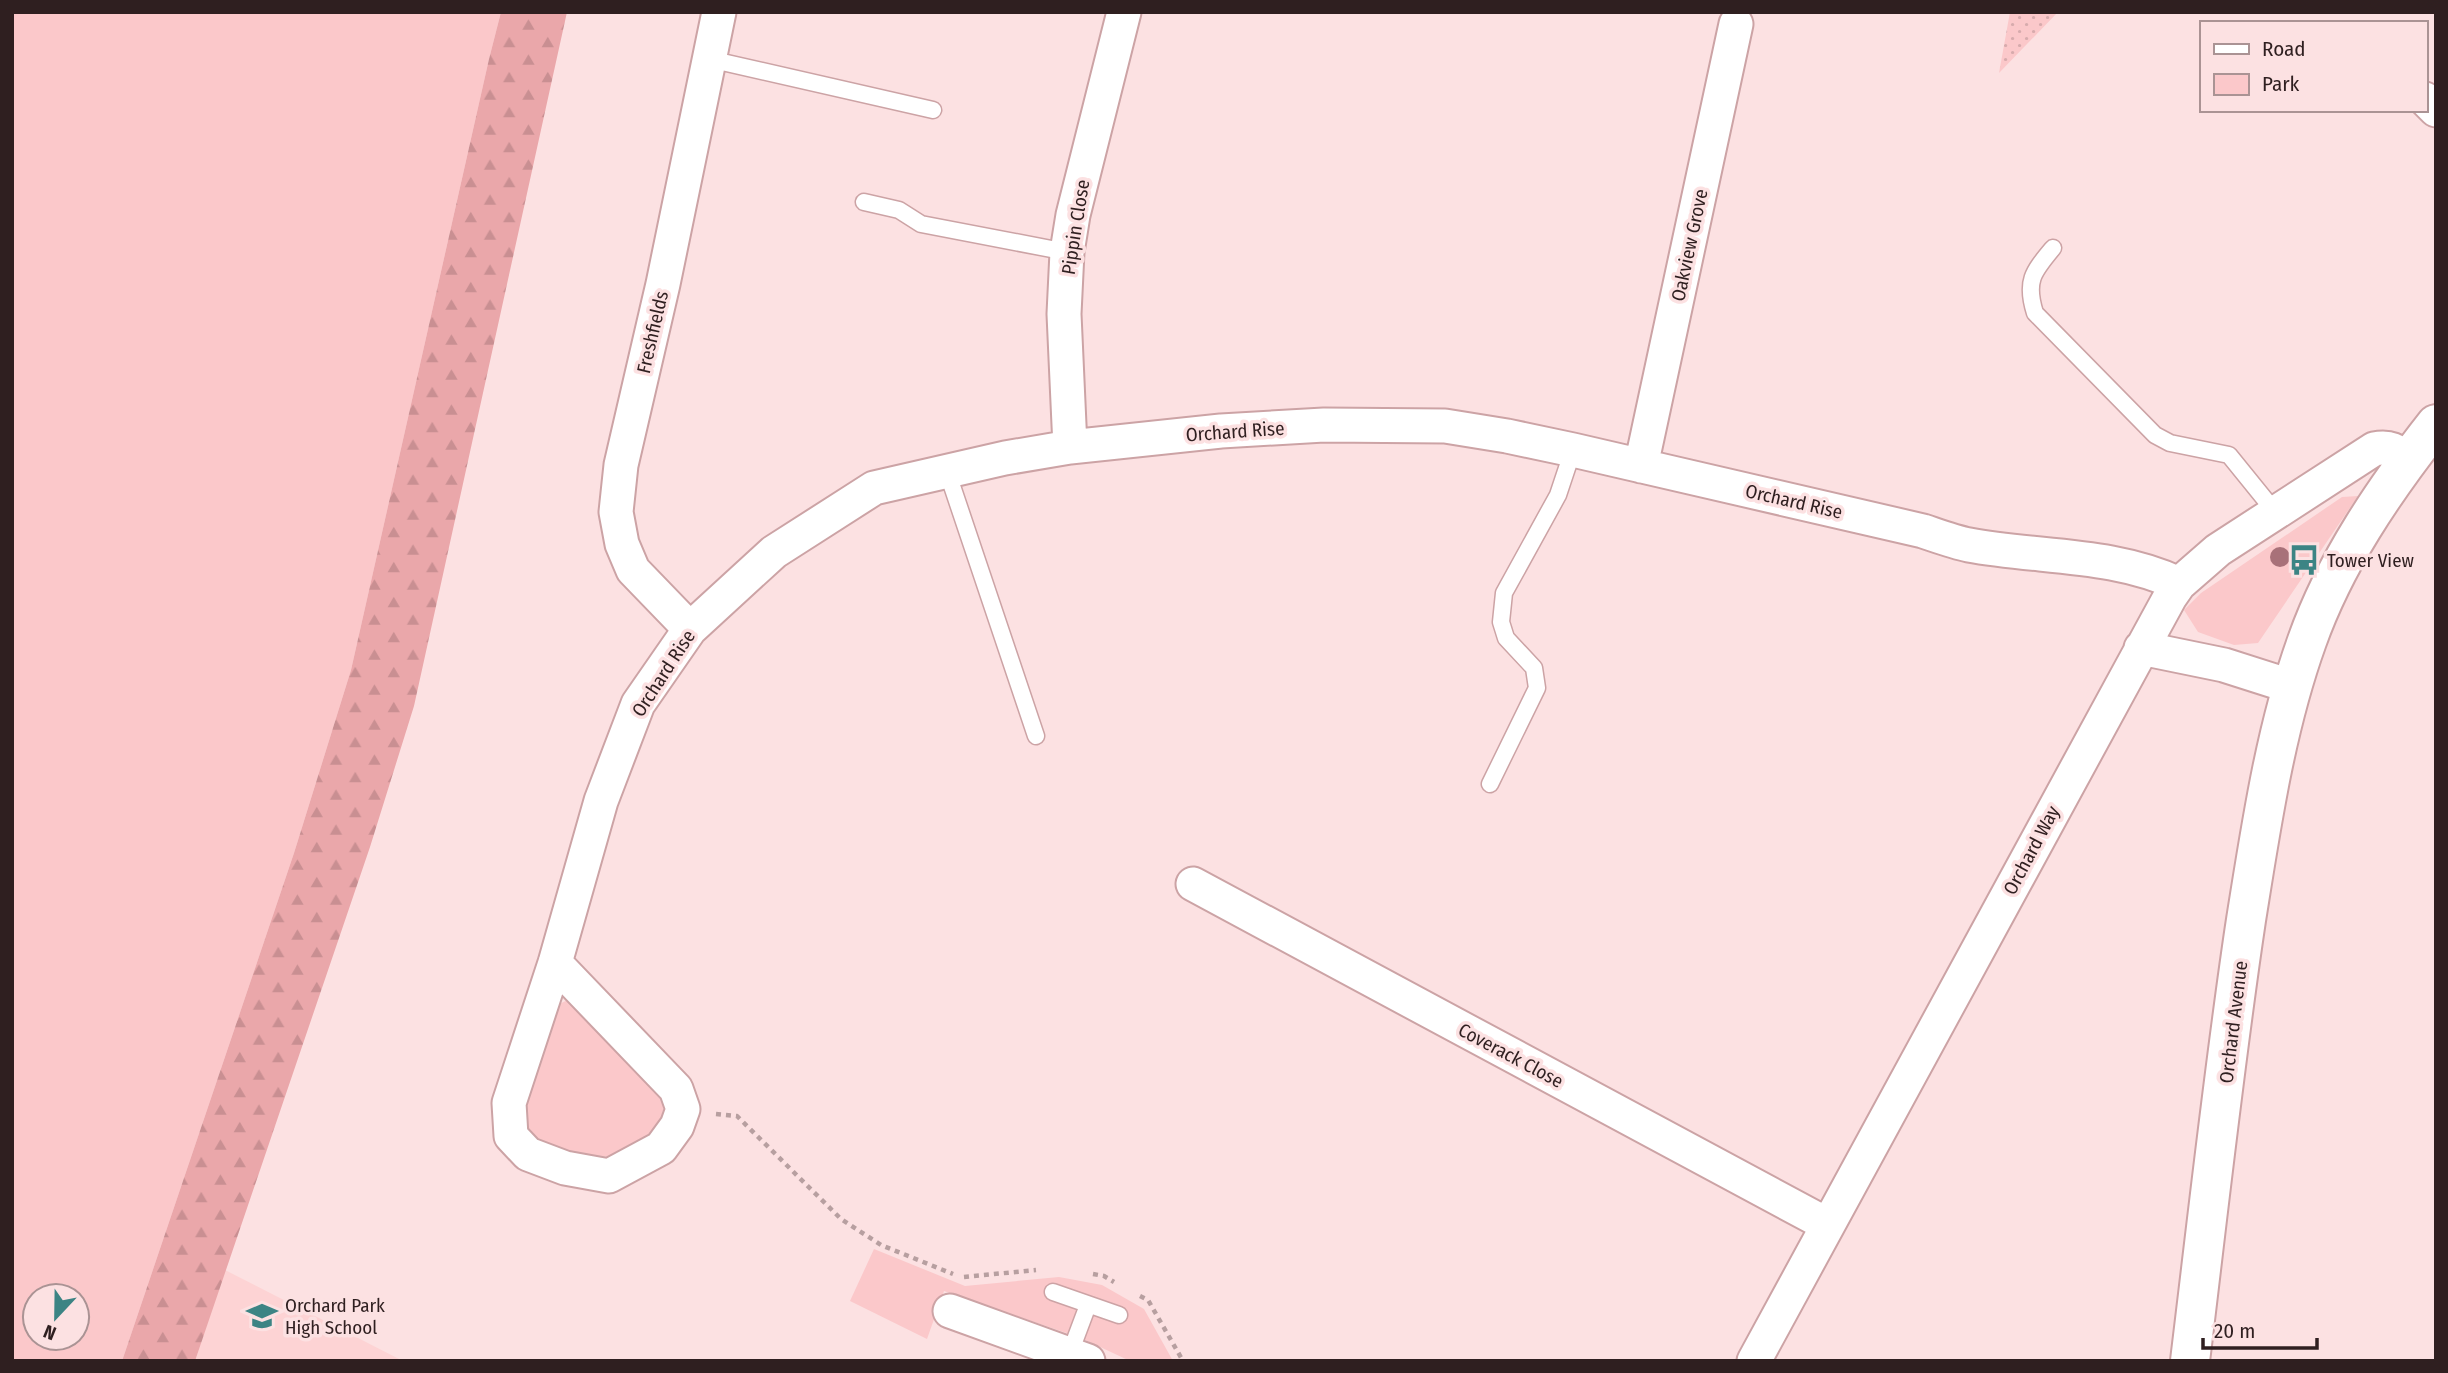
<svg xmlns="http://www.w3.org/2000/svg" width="2448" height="1373" font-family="'Fira Sans Condensed',sans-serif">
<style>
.built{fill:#fdd3d4}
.green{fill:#fbc8ca;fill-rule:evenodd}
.forest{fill:url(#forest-firs)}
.park{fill:url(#park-dots)}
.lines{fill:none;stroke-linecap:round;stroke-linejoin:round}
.lane-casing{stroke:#cca3a5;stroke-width:19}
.street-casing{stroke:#cca3a5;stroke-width:37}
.secondary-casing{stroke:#cca3a5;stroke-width:42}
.path{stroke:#b79fa0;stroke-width:4.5;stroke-dasharray:5 5;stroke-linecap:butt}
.lane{stroke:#fff;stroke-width:16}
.street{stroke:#fff;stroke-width:33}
.secondary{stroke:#fff;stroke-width:38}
.tree{fill:#a87179}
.labels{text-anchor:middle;stroke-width:7;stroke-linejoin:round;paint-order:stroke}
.street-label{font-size:19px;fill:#2f1f20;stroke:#fce1e2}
.poi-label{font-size:19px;fill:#2f1f20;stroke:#fce1e2;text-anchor:start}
</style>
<defs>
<pattern id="forest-firs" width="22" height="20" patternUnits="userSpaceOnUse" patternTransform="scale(1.75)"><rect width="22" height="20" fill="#eaa7aa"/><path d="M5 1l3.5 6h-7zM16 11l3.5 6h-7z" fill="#c98f92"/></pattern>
<pattern id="park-dots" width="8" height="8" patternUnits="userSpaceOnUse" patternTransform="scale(1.75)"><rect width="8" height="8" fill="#fbc8ca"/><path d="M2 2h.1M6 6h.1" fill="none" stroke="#d7abad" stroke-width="1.8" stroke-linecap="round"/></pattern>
</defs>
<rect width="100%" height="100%" fill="#fce1e2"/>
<path class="built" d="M225,1270L403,1361H195Z"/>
<path class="green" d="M12,12H501L489,59L351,670L294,853L122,1361H12ZM35,1296H77V1338H35Z
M2358,496L2258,643L2234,645L2198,632L2184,610L2201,593L2342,497Z
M572,998L662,1091L664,1107L658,1129L642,1142L609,1157L572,1154L539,1142L526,1128V1101L555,1006Z
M874,1249L965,1286L1059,1277L1102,1285L1144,1309L1173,1361H1130L1081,1338L944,1291L927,1339L850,1301Z"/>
<path class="forest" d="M501,12H567L414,706L370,847L195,1361H122L294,853L351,670L489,59Z"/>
<path class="park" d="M2010,12H2058L1999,73Z"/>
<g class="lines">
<defs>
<path id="lane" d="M709,59L933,110
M864,202L899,210L921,224L1067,252
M2053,248C2033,272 2025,281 2035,313L2155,435L2170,443L2229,455L2276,513
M947,471L1036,736
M1490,784L1537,688L1534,668L1506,638L1501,622L1504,593L1558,495L1573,450
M1053,1292L1119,1315
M1070,1353L1088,1305"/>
<path id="street" d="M2425,99L2436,110
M1070,447L1064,314L1067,252L1073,215L1124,12
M1641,466L1736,24
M690,629L633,570L622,544L616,512L621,465L663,284L719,12
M2141,648L2224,665L2293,687
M1193,884L1828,1225
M555,963L676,1089L683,1109L677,1126L661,1148L609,1176L565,1168L528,1154L511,1136L509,1103L555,963L601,801L638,704L690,629L774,552L874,488L1005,458L1070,447L1221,431L1324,425L1445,426L1507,436L1573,450L1923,531C1938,536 1954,542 1969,545C2039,558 2114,553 2179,584
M950,1311L1088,1361
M1754,1361L2170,597L2179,584L2218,550L2374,449C2390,446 2396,450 2407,460"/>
<path id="secondary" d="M2190,1361C2208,1214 2224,1066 2246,920C2261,827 2275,730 2307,641C2335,562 2384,490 2436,424"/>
</defs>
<use href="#lane" class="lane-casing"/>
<use href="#street" class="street-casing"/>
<use href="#secondary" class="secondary-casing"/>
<path class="path" d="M716,1114L737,1116L841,1219L881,1245L953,1274
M1093,1274L1104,1276L1114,1282
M964,1277L1036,1270
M1140,1296L1148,1300L1183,1361"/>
<use href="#lane" class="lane"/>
<use href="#street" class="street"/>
<use href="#secondary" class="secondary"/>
</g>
<circle class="tree" cx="2280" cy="557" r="10"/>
<defs>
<symbol id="bus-bare" viewBox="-9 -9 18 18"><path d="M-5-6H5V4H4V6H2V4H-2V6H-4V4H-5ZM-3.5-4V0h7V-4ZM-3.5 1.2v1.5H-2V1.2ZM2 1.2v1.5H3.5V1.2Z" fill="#3c8484" stroke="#fce1e2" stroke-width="2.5" paint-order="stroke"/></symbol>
<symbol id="school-bare" viewBox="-9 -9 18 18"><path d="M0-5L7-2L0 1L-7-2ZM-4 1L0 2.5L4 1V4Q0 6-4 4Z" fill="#3c8484" stroke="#fce1e2" stroke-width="2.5" paint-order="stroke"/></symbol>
</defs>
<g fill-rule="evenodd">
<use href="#bus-bare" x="2282" y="538" width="44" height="44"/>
<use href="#school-bare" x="240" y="1294" width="44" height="44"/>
</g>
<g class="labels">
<g class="street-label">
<text transform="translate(1075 227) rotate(-81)" y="7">Pippin Close</text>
<text transform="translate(1689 245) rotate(-78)" y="7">Oakview Grove</text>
<text transform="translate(652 332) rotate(-77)" y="7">Freshfields</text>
<text transform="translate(1235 431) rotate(-4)" y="7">Orchard Rise</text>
<text transform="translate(1794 501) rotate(13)" y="7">Orchard Rise</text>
<text transform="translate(663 673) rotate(-57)" y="7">Orchard Rise</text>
<text transform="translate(2031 850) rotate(-62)" y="7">Orchard Way</text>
<text transform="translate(2233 1022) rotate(-83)" y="7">Orchard Avenue</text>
<text transform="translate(1511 1055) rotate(28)" y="7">Coverack Close</text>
</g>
<g class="poi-label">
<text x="2327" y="567">Tower View</text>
<text x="285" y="1312">Orchard Park<tspan x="285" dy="22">High School</tspan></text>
</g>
</g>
<rect width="2448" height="1373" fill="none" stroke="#2f1f20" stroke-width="28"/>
<rect x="2200" y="21" width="228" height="91" fill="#fce1e2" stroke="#aa9394" stroke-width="2"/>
<rect x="2214" y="44" width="35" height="10" fill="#ffffff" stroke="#aa9394" stroke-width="2"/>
<text x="2262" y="56" font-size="21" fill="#2f1f20">Road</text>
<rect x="2214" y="74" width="35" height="21" fill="#fbc8ca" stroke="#aa9394" stroke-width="2"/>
<text x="2262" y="91" font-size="21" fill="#2f1f20">Park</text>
<g transform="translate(56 1317) rotate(202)"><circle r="33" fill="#fce1e2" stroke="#aa9394" stroke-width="2"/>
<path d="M0-5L12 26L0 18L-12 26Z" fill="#3c8484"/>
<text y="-10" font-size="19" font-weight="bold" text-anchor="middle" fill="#2f1f20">N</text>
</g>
<path d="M2203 1338v10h114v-10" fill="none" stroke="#2f1f20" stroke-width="3.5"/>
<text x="2214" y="1338" font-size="21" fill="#2f1f20" stroke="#fce1e2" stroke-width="5" paint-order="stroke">20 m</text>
</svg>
